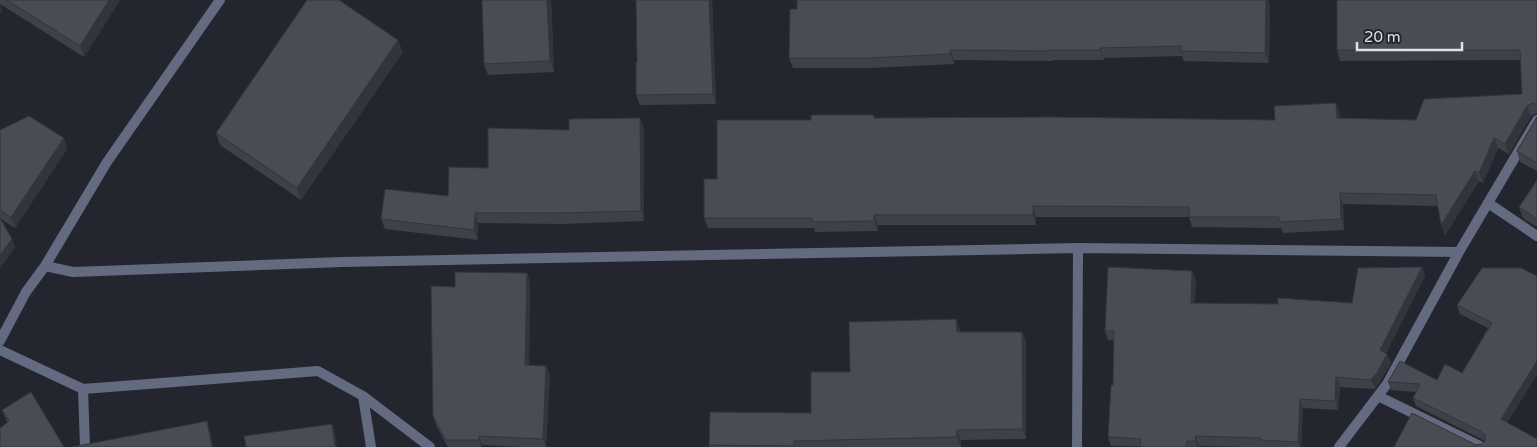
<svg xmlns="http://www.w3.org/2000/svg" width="1537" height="447" font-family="'Varela Round',sans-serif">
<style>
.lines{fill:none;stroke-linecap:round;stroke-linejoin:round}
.minor{stroke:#646a80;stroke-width:10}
.wall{fill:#3f4149}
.shaded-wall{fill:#33353c}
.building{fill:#494c55;stroke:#33353c}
</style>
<rect width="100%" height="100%" fill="#23262f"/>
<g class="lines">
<path class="minor" d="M1488,203L1537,236
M45,266L107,162L220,0
M0,341L26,292L45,266L73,272L342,262L1078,248L1459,252
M0,350L83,389L318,371L363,396L430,447
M83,389L85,447
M363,396L371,447
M1378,396L1482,447
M1077,447L1078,248
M1339,447L1387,384L1459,252L1537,120"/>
</g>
<path class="wall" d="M0,0H120L84,57L0,4Z
M482,0H551L554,72L488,75L484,64Z
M636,0H712L716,104L640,105L636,95L637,62Z
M797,0H1268L1270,6L1269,63L1184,61L1182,56L1104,58V60H1053V61L954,60V64L871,68H793L789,58L797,9Z
M1537,0V113L1531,116L1509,154L1498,148L1483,183L1479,181L1445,235L1438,206L1343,204L1344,230L1283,233L1281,228L1192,227L1189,217H1036V225H878V231L815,232L814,228H708L704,218L717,179L811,120L875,118L1275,120L1340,113V118L1416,120L1522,94L1521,60L1340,61L1337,50Z
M403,52L301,200L220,145L216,133Z
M1537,117V171L1520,162L1517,151Z
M644,128V221L561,224L478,223V240L385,229L381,219L448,196L488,168L569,130Z
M0,130L67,149L15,228L1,219L15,247L0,268Z
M1537,180V227L1523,218L1519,207Z
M1422,267L1425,276L1386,353L1391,363L1381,380L1375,389L1340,387L1338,410L1303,408L1301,447H1248L1199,446V447L1111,446L1108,437L1113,385L1114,340H1108L1105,331L1192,271L1196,280L1194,303L1278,304L1352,303Z
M1482,268H1521L1537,276V374L1507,423L1537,439V447H1394L1412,413L1476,445L1482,444L1485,441L1416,406L1413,398L1416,392L1391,390L1388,382L1400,361L1437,380L1445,364L1462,373L1488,328L1460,314L1457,305Z
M527,273L530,282L529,365L546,366L550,375L546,447H521L482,445V447H448L436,425L433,416L455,287Z
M960,329V332H1022L1026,341V439L961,440V447H710L709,445L811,413L850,372Z
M2,410L64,447L7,422Z"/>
<path class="shaded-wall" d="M109,0H120L84,57L80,46Z
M547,0H551L554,72L550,61Z
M709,0H712L716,104L713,94Z
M1266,0H1268L1270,6L1269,63L1265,53Z
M0,4L2,10L0,14Z
M398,40L403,52L301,200L297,188Z
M1100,48L1104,58V60L1100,50Z
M950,50L954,60V64L950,54Z
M1336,103L1340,113V129L1337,118Z
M1527,106L1531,116L1509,154L1505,144Z
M640,118L644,128V221L641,211Z
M64,138L67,149L15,228L11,217Z
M1494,138L1498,148L1483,183L1479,173Z
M1475,171L1479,181L1445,235L1441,225Z
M1340,193L1343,204L1344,230L1341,219Z
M1033,206L1036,217V225L1033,215Z
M475,213L478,223V240L474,230Z
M874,215L878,225V231L874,221Z
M12,239L15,247L0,268V255Z
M1422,267L1425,276L1383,359L1380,350Z
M1192,271L1196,280L1194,312L1191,303Z
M527,273L530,282L529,374L525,365Z
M956,319L960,329V342L957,332Z
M1022,332L1026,341V439L1023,429Z
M1387,354L1391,363L1381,380L1375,389L1371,380Z
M1537,361V374L1504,428L1501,419Z
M546,366L550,375L546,447L543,439Z
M1336,377L1340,387L1338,410L1335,401Z
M1300,399L1303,408L1301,447H1299L1298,442Z
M207,421L210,430L213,447H212Z
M332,424L335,432L337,447H335Z
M957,430L961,440V447L957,437Z
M479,436L482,445V447H481L479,440Z
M1196,436L1199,446V447H1197L1195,441Z"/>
<path class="building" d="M7,0H109L80,46Z
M307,0H339L398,40L297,188L216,133Z
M482,0H547L550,61L484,64Z
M636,0H709L713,94L636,95V62H637Z
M797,0H1266L1265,53L1181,51V46L1100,48V50H1049V51L950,50V54L867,58H789L790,9H797Z
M1337,0H1537V105L1533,103L1527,106L1505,144L1494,138L1479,173L1475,171L1441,225L1436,195L1340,193L1341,219L1279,222V217H1189V207L1033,206V215H874V221L812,222V218H704V179H717V120H811V115H874V118L1050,117L1275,120L1274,106L1336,103L1337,118L1416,120L1424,99L1522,94L1520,50H1337Z
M29,116L64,138L11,217L0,210V130Z
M1537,117V163L1517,151Z
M640,118L641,211L558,213H475L474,230L381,219L385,189L448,196L449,167L488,168V128L569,130V119Z
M1537,180V219L1519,207Z
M0,218L12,239L0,255Z
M1108,267L1192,271L1191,303L1278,304V298L1352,303L1358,268L1422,267L1380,350L1387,354L1378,371L1371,380L1336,377L1335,401L1300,399L1298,442L1261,440V438L1196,436L1195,441H1187L1186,447H1140L1141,439L1108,437L1111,385H1113L1114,331H1105Z
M1482,268H1521L1537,276V361L1501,419L1537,439V447H1394L1412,413L1476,445L1482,444L1485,441V435L1482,432L1413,398L1420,384L1388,382L1400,361L1437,380L1445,364L1462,373L1492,323L1457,305Z
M455,272L527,273L525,365L546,366L543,439L479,436V440H446L433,416L431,286L455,287Z
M956,319L957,332H1022L1023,429L957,430V437L794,441V446L709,445L710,412L811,413V372H850L849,322Z
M31,392L64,447H0V428L9,421L2,410Z
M207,421L212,447H72Z
M332,424L335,447H246L244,436Z"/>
<path d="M1357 42v8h105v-8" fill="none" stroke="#dfe1e7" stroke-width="2.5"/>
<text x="1364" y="42" font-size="15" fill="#dfe1e7" stroke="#23262f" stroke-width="4" paint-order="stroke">20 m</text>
</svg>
